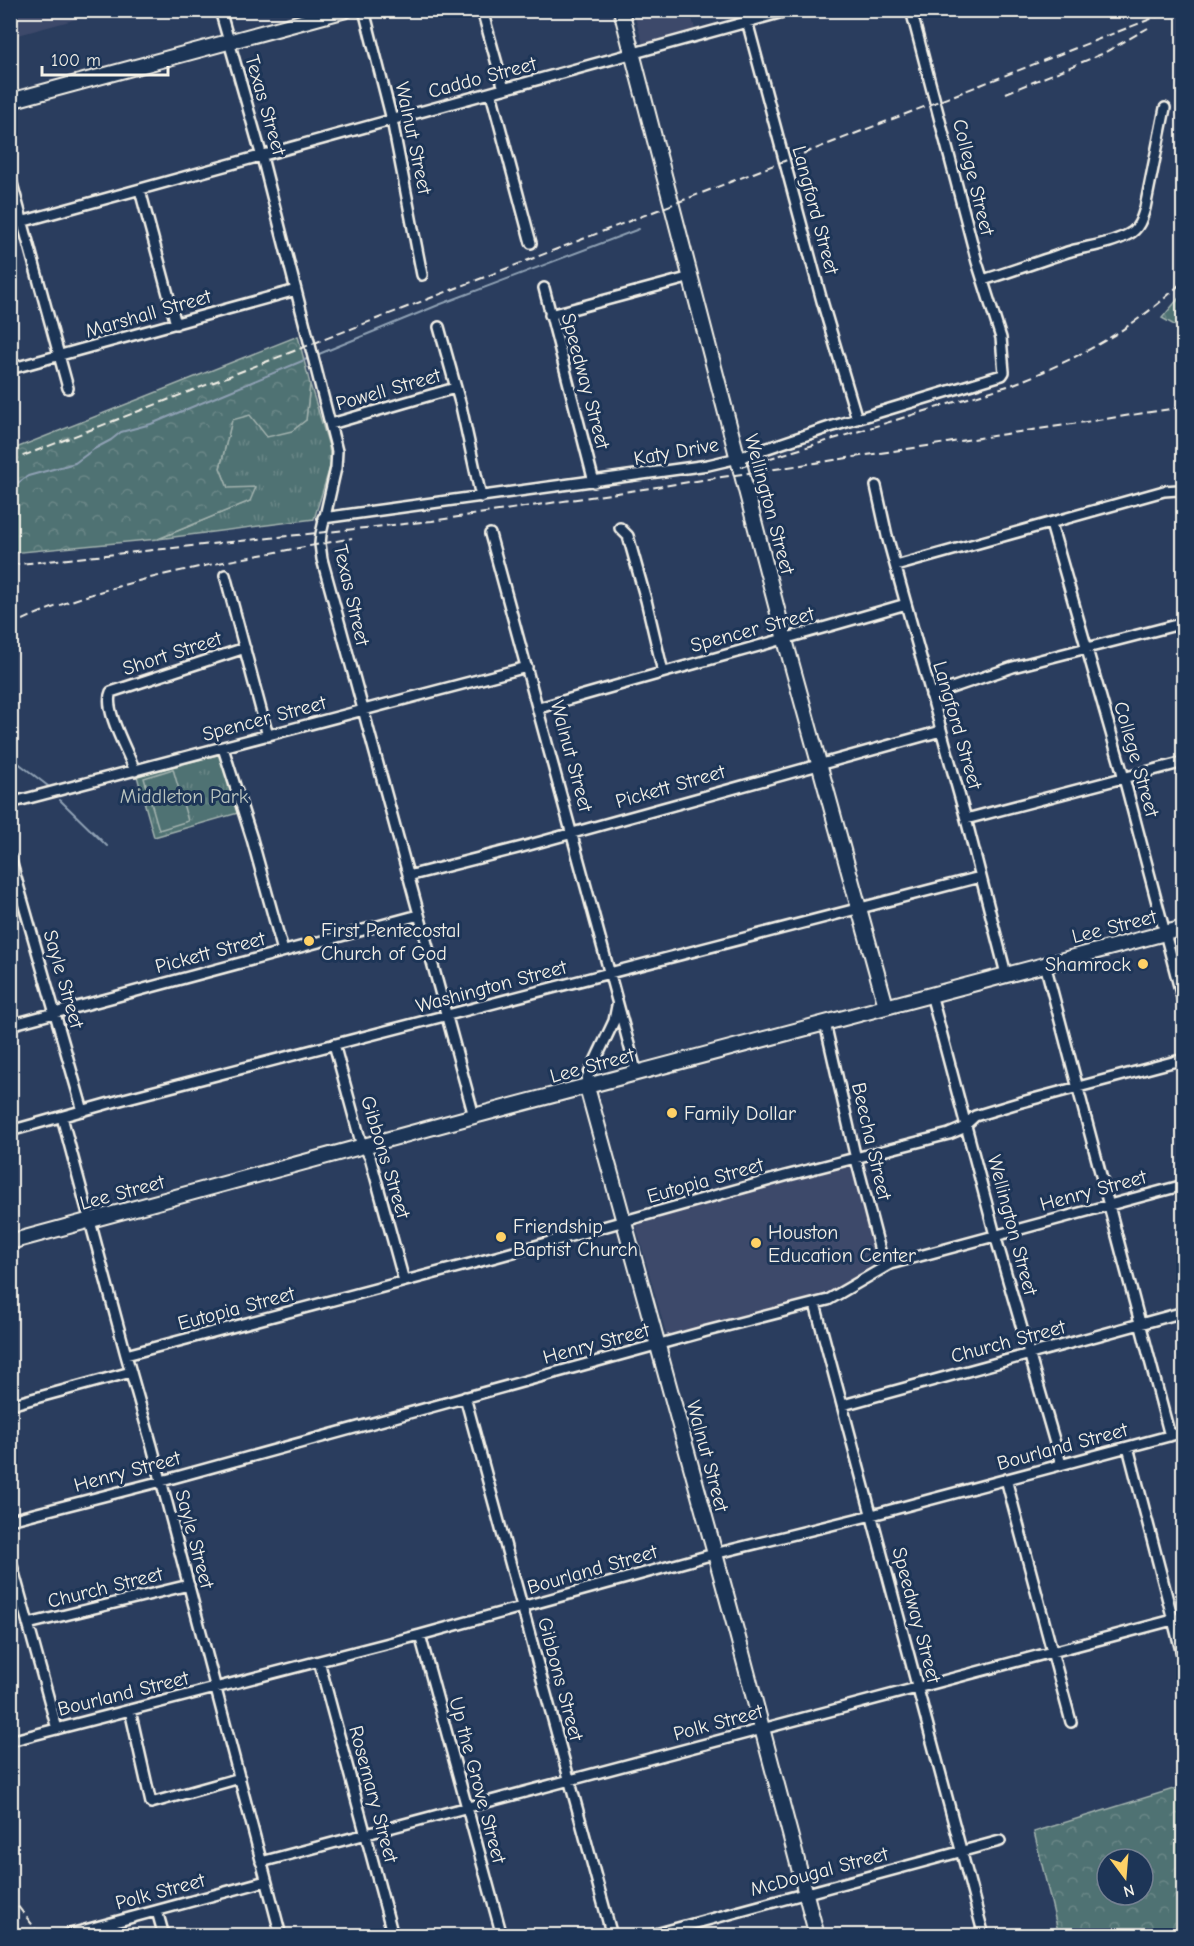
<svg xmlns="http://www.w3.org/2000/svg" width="1194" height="1946" font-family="'Comic Neue',sans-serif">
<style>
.built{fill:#3e496a}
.grass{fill:url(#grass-tufts);stroke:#a2b2ae;stroke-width:1.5}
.forest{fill:url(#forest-crowns);stroke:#a2b2ae;stroke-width:1.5;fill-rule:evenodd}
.pitch{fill:#507273;stroke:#a2b2ae;stroke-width:1.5}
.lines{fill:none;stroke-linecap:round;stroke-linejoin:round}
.stream{stroke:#8ea0b3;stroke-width:2}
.street-casing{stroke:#f4f1e8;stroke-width:14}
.secondary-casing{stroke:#f4f1e8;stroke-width:18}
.street{stroke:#1d3557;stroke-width:9}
.secondary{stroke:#1d3557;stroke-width:14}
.rail{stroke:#f4f1e8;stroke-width:2;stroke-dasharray:9 4.5;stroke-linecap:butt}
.poi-dot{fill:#ffd166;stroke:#1d3557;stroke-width:2}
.labels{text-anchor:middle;stroke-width:6;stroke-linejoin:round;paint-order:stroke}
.street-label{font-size:20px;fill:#f4f1e8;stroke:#1d3557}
.park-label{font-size:20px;fill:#bbc5bf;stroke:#1d3557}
.poi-label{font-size:20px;fill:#f4f1e8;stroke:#1d3557;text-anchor:start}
</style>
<defs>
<pattern id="grass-tufts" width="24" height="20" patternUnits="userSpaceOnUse" patternTransform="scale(1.5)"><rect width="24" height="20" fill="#507273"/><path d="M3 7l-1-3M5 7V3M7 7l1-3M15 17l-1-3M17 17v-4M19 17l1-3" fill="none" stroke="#6a8787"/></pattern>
<pattern id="forest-crowns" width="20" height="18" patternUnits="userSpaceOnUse" patternTransform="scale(1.5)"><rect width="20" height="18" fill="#507273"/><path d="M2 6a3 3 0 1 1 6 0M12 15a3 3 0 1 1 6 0" fill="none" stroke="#6a8787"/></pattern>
</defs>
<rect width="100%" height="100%" fill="#2a3d5e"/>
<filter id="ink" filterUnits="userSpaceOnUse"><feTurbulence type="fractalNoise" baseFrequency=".0167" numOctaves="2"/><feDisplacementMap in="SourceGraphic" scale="12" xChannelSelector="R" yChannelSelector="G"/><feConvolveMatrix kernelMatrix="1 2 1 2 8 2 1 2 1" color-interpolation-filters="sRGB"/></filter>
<g filter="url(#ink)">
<path class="built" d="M11,11H106L11,37Z
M633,11H690L695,29L643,44Z
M852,1165L876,1262L837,1291L667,1337L635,1223Z"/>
<path class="grass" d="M310,384L329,446L331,464L314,519L158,539L250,501L228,488L220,468L232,419L250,415L306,420Z
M221,754L238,813L154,837L137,776Z"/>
<path class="forest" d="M1183,293V330L1162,318Z
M298,336L310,384L306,420L292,431L267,437L250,415L232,420L220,468L228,488L256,487L250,501L158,539L11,553V450Z
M1183,1786V1935H1059L1034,1832ZM1107,1859H1143V1895H1107Z"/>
<path class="pitch" d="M173,769L188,821L159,830L144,778Z"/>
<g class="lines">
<path class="stream" d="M319,354L441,304L639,229
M10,492L12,487L28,476L75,463L94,449L111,440L121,432L151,424L307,359
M10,754L17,762L48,786
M60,800L107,846"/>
<defs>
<path id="street" d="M220,10L262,157L337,451L336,468L321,534L320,544L322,559L474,1116
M364,10L392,120L422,275
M482,10L504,89
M744,10L822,301L857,419
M491,93L531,243
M10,176L68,388
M140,190L176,324
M10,225L790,10
M983,280C1013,271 1042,260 1071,251C1090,246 1111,244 1129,234C1139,229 1142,218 1145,208L1165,108
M544,288L594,482
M550,315L691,277
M439,327L461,406L481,497
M10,369L296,290
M331,424L455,388
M876,486L887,536L966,819L1006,974
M323,518L708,465L738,458L830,427L1002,375L1004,372L1001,338L977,262L911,10
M1051,524L1124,778L1184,1005
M620,528L628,536L646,600L663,672
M490,534L637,1074
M896,566L1164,491L1178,490L1184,492
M225,575L268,736
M931,695L1013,667L1184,623
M539,708C661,672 784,640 906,604
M223,748L252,839L283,951
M135,771C128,752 103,709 111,692L245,648
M10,803L527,667
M966,819L1184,762
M10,857L83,1111
M408,876L522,847L941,731
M1045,964L1170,1436
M931,994L995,1235L1061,1464
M825,1023L856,1159L884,1266
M10,1025L419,915
M334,1044L360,1139L370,1157L404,1281
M587,1087V1078L614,1021L617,1006
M62,1117L126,1355L152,1446L281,1936
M10,1131L124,1099L980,877
M815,1304L984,1936
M126,1355L496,1257L785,1176L949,1134L961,1129L975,1116L1018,1103L1184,1059
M465,1397L612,1936
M10,1405L131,1372
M843,1405L1184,1312
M1128,1447L1184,1662
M1006,1479L1071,1722
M10,1520L162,1481L707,1331L828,1300L890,1264L1184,1185
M10,1558L57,1729
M28,1624L189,1585
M420,1635L502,1936
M319,1661L393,1936
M130,1710L151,1803L240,1778
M10,1741L420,1635L714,1554L872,1515L1184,1432
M261,1862L1184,1617
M157,1911L164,1936
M63,1936L266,1881
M648,1936L1000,1841"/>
<path id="secondary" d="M621,10L785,640L886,1006
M10,101L346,10
M587,1087L737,1634L817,1936
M10,1242L474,1116L1184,928"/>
</defs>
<use href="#street" class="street-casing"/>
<use href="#secondary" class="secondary-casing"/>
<use href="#street" class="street"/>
<use href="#secondary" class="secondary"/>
<path class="rail" d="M1006,93L1102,54L1148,28
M10,461L1174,10
M741,467L1011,385C1073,361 1137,328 1184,280
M10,565L432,521L1184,407
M10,626C114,576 240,560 352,538
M10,1896L41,1936"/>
</g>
</g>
<g class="poi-dot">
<circle cx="309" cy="941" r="6"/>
<circle cx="1143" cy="964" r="6"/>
<circle cx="672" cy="1113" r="6"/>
<circle cx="501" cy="1237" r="6"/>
<circle cx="756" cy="1243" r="6"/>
</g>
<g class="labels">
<g class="street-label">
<text transform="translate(482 77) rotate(-15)" y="7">Caddo Street</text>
<text transform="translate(266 105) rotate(74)" y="7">Texas Street</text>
<text transform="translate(414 138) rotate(78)" y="7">Walnut Street</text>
<text transform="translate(974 177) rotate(76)" y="7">College Street</text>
<text transform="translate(816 210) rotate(75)" y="7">Langford Street</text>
<text transform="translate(148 313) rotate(-16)" y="7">Marshall Street</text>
<text transform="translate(586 381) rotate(75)" y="7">Speedway Street</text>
<text transform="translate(388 389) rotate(-16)" y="7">Powell Street</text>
<text transform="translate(676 451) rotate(-10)" y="7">Katy Drive</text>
<text transform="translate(770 504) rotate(75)" y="7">Wellington Street</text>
<text transform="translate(352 595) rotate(77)" y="7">Texas Street</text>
<text transform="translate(752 629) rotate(-15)" y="7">Spencer Street</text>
<text transform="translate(172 653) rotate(-18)" y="7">Short Street</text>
<text transform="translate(264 718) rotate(-15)" y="7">Spencer Street</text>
<text transform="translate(958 725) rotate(74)" y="7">Langford Street</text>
<text transform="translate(572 756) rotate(75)" y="7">Walnut Street</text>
<text transform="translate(1137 759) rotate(74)" y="7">College Street</text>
<text transform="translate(670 786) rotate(-16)" y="7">Pickett Street</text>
<text transform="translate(1114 926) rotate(-14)" y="7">Lee Street</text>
<text transform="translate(210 952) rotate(-15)" y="7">Pickett Street</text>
<text transform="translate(64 979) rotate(74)" y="7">Sayle Street</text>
<text transform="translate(491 986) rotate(-15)" y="7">Washington Street</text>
<text transform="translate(592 1065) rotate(-15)" y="7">Lee Street</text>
<text transform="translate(872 1141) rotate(77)" y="7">Beecha Street</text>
<text transform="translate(386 1157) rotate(73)" y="7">Gibbons Street</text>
<text transform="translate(705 1180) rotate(-16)" y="7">Eutopia Street</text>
<text transform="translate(1093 1190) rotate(-15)" y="7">Henry Street</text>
<text transform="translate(122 1192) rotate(-15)" y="7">Lee Street</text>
<text transform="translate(1013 1225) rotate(75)" y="7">Wellington Street</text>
<text transform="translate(236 1308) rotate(-15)" y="7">Eutopia Street</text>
<text transform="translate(1008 1341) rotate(-15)" y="7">Church Street</text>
<text transform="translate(596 1343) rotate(-15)" y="7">Henry Street</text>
<text transform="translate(1062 1446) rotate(-15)" y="7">Bourland Street</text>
<text transform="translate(708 1456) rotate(75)" y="7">Walnut Street</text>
<text transform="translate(127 1471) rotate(-15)" y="7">Henry Street</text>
<text transform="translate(195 1539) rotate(75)" y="7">Sayle Street</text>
<text transform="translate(592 1569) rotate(-16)" y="7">Bourland Street</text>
<text transform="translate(105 1587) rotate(-14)" y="7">Church Street</text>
<text transform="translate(917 1615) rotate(75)" y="7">Speedway Street</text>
<text transform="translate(561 1679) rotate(75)" y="7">Gibbons Street</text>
<text transform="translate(123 1693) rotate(-14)" y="7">Bourland Street</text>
<text transform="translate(718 1722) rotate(-15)" y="7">Polk Street</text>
<text transform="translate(478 1780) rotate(75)" y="7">Up the Grove Street</text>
<text transform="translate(374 1794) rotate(75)" y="7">Rosemary Street</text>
<text transform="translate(819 1871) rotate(-15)" y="7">McDougal Street</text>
<text transform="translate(160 1891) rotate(-15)" y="7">Polk Street</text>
</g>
<g class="park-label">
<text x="184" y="803">Middleton Park</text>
</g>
<g class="poi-label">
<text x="321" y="937">First Pentecostal<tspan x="321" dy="23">Church of God</tspan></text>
<text x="1131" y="971" text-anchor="end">Shamrock</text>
<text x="684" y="1120">Family Dollar</text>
<text x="513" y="1233">Friendship<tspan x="513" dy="23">Baptist Church</tspan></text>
<text x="768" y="1239">Houston<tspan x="768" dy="23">Education Center</tspan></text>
</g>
</g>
<rect width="1194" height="1946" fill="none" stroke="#1d3557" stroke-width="36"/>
<rect x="18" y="18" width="1158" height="1910" fill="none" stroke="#f4f1e8" stroke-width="2" filter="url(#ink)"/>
<g transform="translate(1125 1877) rotate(164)"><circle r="28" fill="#1d3557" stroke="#738091" stroke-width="1.5"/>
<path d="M0-4.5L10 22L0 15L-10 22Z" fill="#ffd166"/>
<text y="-9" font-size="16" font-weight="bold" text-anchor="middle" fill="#f4f1e8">N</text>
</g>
<path d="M42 66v9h126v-9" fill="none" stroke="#f4f1e8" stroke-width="3"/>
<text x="51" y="66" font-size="18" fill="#f4f1e8" stroke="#1d3557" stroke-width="4.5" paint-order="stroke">100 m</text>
</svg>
